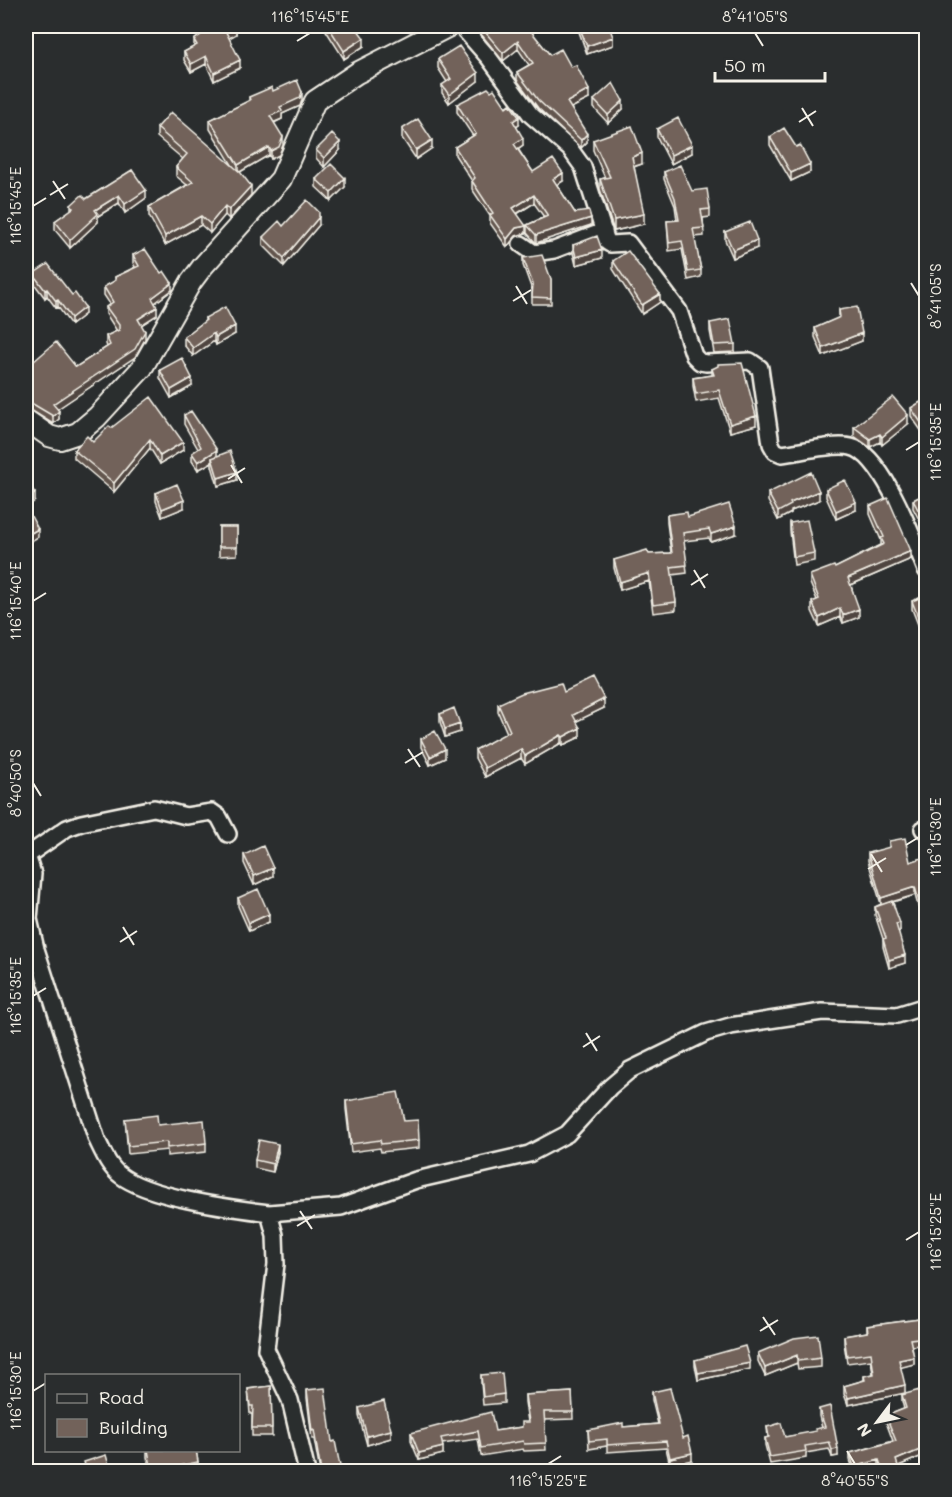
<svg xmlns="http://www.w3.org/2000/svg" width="952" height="1497" font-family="Mali,sans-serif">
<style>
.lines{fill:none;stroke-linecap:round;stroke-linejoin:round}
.minor-casing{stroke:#f4f1e8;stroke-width:20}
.tertiary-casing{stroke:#f4f1e8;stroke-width:24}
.minor{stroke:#2a2d2e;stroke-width:15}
.tertiary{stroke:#2a2d2e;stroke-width:20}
.wall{fill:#62544d;stroke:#f4f1e8;stroke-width:1.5}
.shaded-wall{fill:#50453f;stroke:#f4f1e8;stroke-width:1.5}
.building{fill:#72625a;stroke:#f4f1e8;stroke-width:1.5}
.ticks{fill:none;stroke:#f4f1e8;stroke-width:2}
.neatline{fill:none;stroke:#f4f1e8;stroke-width:2}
.ticks-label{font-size:15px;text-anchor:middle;fill:#f4f1e8}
</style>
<rect width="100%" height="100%" fill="#2a2d2e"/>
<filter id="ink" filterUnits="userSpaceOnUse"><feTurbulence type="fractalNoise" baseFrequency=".0167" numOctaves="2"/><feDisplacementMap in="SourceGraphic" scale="12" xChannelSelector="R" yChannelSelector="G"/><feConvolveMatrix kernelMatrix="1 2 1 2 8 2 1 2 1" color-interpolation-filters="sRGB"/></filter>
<g filter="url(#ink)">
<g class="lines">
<defs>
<path id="minor" d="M461,26L489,58L531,115L570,149L583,167L607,242L610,244L628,243L679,311L694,356L700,362L706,363L750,361L760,368L771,444L775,451L782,454C800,452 834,443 851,447C883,454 914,541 926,570
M521,244L534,253L554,250L604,231
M923,829L926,828
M26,852L33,874L29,919L36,949L97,1140C103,1152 109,1167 120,1175C149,1198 232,1208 269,1213L275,1235L276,1264L266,1349L290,1400L307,1472
M28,855L67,828L81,823L154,808L186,816L212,812L219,817L228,834
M269,1213L341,1207L416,1180L529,1154L567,1134L610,1087L630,1070L706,1033L730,1026L822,1012L897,1015L926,1006"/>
<path id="tertiary" d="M26,420L49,436L60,439L78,433L97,417L142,368L191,282L203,266L281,179L315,101L357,73L449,26"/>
</defs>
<use href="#minor" class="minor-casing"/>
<use href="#tertiary" class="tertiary-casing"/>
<use href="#minor" class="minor"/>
<use href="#tertiary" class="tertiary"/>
</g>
<path class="wall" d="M205,26H236V34L229,38L240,68L214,81L206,64L191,72L184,60V52L194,47V40L207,30Z
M325,26H355L364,46L344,59L325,29Z
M406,26H420L410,31Z
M476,26H527L550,55L571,67L589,99L571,108L587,142L581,148L538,108L517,80V72L529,65L518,49L503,61L476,28Z
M578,26H609L613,45L587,54L578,29Z
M438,59L478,81L449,103L442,93V85L447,82L438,68Z
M273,91L302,100L300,106L282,114V119L274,123L283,145L279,155L271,159L269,155L240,172L251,195L229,219L225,215L210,233L201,225L165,245L149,216V207L187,185L176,176V167L183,159L157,137V128L234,168L210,129V120L249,101V97Z
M594,100L623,109L608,123L594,108Z
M457,104L519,125L516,127L523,145L518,149L533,172L563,181L557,185L575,213L591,225L536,243L527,233V225L544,217L534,203L517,214L526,233L516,236L507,247L490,223V216L472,189V181L455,155V147L473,136L457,112Z
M402,129L432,148L416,159L402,138Z
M657,129L692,153L671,164L657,137Z
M770,137L810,172L791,181L770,145Z
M593,140L642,164L634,167L644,224L614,231L600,189V179L605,178L593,150Z
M316,150H340L324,167L316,158Z
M132,170L146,198L125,213L119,203L98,216V222L70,248L55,230V221L71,210V205L86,199Z
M664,172L692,191L710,209V217L703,218L704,236L694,237L701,270V277L688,280L682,249L669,251L667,221L677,220L675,206L664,179Z
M316,179L345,187L331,201L316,187Z
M319,225L284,266L263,245V237L283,226Z
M725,232L757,248L733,258L725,240Z
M573,245L602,258L576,265L573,253Z
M133,255L161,273L172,290L155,303L157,315L141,325L145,339L135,357L57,409L59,419L53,424L26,407V368L76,367L107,347L106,344V336L117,331L106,314V307L110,304L104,295V287L115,281V277L135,267L133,263Z
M523,258L551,279V304H532V290L523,265Z
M613,261L660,302L642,314L613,269Z
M33,274L85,314L71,325L58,307L56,308L47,296L45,298L33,282Z
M839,310L862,341L823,356L815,337V328L839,318Z
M205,318L235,334L216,345L214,341L193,356L184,345V337L205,321Z
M710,323L735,344V352L714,353L710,331Z
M712,369L756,425L730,432L719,398L696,402L693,386V378L712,375Z
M160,370L192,386L171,398L160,378Z
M927,398V439L911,416V408Z
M184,415L217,456L237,480L218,486L212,466V462L198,470L192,461V453L198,449L184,424Z
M908,424L882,445L880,442L870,447L854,436V427Z
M111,428L183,450L160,464L150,448L114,492L74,458V450L93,442Z
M927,462V475L924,471V463Z
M826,489L856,510L836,519L826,497Z
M156,493L184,508L162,517L156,501Z
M768,493L819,500L791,511V513L778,520L768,501Z
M927,493L922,525L913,508V500Z
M870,506L911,559L851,585L859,617L843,623L840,617L819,626L812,611V602L817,600L810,583V575L835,568L881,545V540L870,514Z
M667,515L688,517L736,534L711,542L709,538L684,541L687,573L672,575L676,602V610L653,613L649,581L620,590L614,568V560L649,554L671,553L667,523Z
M790,523L814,553V561L794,565L790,531Z
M219,527H237V555L219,556Z
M927,595L919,627L912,609V601Z
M564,692L604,708L576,721L580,737L563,745L561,743L525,764L521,758L485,777L475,758V750L507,733L498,712V704Z
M440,714L460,732L445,737L440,722Z
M421,739L445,758L430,765L421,747Z
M889,841L910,862L927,872V938L915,895L893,902L900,931L898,932L905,963L889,968L883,947V939L875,915V907L881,904L868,861V853L889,848Z
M244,855L273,876L254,885L244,863Z
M238,898L269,922L249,931L238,906Z
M346,1101L404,1121L419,1140V1148L381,1152L380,1148L351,1152L346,1109Z
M125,1119L158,1125L206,1143V1152L167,1156V1150L128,1154Z
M278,1152L273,1172L255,1168V1160Z
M927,1318V1344L912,1346L914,1364L900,1367L905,1393L848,1405L844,1394V1386L864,1380V1376L873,1374L871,1360L847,1363L844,1343V1336L867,1332V1326Z
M758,1353L821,1358V1367L798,1369L797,1363L765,1376L758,1361Z
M695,1360L750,1369L698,1380L695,1366Z
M481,1375L504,1394V1403L483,1405L481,1383Z
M271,1386L272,1436H252V1414H250L248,1389Z
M307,1390L332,1442L341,1472H320L314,1439H312L307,1398Z
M572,1392L573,1419L544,1420L546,1450L524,1451L523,1449L481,1456L478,1439L442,1444L443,1454L419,1460L411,1441V1433L495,1431L522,1427L528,1422L525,1402V1395Z
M652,1392L683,1438L692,1460L670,1465L666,1448L607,1452V1446L589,1449L588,1430L658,1424L652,1400Z
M927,1393V1454L898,1466L900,1472H881L879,1466L862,1472H854L850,1460V1453L893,1441L886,1422V1416L904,1409L902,1401V1395Z
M359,1408L391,1438L367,1445L359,1416Z
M819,1409L838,1456L832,1457L829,1449L806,1453V1458L770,1464L765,1445V1438H768L767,1427L785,1437L815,1432L822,1428L819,1416Z
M147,1450H196L198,1462V1472H150L147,1457Z"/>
<path class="shaded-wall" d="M236,26V34L226,40V32Z
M410,26H420L410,31Z
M724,26H732L724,31Z
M613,37V45L587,54V46Z
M364,38V46L344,59V51Z
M518,41V49L503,61V53Z
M206,56V64L191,72V64Z
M240,60V68L214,81V73Z
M478,73V81L449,103V95Z
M589,90V99L567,110V102Z
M302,92V100L300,106L282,114V119L270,124V116L280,107Z
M623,101V109L608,123V115Z
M519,117V125L513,129V121Z
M587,134V142L581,148V140Z
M283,137V145L279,155L271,159V151Z
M523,138V145L514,151V144Z
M432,140V148L416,159V150Z
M340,142V150L324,167V158Z
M692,145V153L671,164V155Z
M269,147V155L238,173V165Z
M642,153V164L632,167V157Z
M810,164V172L791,181V173Z
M563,173V181L553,187V179Z
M345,178V187L331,201V193Z
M251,186V195L229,219V210Z
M146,190V198L125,213V204Z
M119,195V203L98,216V222L70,248V240L95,210Z
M534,195V203L513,216V208Z
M225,206V215L210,233V224Z
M644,214V224L614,231V220Z
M201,216V225L165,245V236Z
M319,217V225L284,266V258Z
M591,218V225L536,243V235Z
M526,226V233L516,236L507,247V239L516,228Z
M757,240V248L733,258V250Z
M602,250V258L576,265V257Z
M172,283V290L152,305V298Z
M47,289V296L45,298V290Z
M660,294V302L642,314V305Z
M58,300V307L56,308V301Z
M85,307V314L71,325V318Z
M157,307V315L138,327V319Z
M235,326V334L216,345V337Z
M145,331V339L135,357L53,412V404Z
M214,333V341L193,356V348Z
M862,333V341L823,356V348Z
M192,378V386L171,398V390Z
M59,411V419L53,424V416Z
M908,415V424L882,445V437Z
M756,416V425L730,432V424Z
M880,434V442L870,447V439Z
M150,439V448L114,492V483Z
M183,442V450L160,464V456Z
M217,450V458H212V462L198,470V462Z
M237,472V480L218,486V478Z
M819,491V500L791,511V513L778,520V512L790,503Z
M35,493V501L26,508V500Z
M184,500V508L162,517V509Z
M856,502V510L836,519V511Z
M927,515V523L922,525V517Z
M736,526V534L711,542V534Z
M38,529V537L26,544V536Z
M911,551V559L848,586V578Z
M649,573V581L620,590V582Z
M840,608V617L819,626V618Z
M859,609V617L843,623V615Z
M927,616V625L919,627V619Z
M604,699V708L573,723V715Z
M460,724V732L445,737V729Z
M580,728V737L563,745V737Z
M561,735V743L525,764V756Z
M445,749V758L430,765V757Z
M521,749V758L485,777V768Z
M273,868V876L254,885V876Z
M915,887V895L881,905V898Z
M269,914V922L249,931V923Z
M900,923V931L896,933V924Z
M905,955V963L889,968V960Z
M278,1144V1152L273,1172V1164Z
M797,1355V1363L765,1376V1368Z
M914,1357V1364L899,1368V1360Z
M750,1363V1369L698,1380V1373Z
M905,1385V1393L848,1405V1398Z
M391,1430V1438L367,1445V1436Z
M443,1447V1454L419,1460V1453Z
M927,1447V1454L896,1467V1460Z
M838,1449V1456L832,1457V1450Z
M692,1453V1460L670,1465V1458Z
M879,1460V1466L862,1472H854V1467Z"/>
<path class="building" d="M209,26H236L226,32L240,60L214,73L206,56L191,64L184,52L197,45L194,40L210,28Z
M328,26H355L364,38L344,51Z
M480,26H527L550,55L561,49L571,67L576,65L589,90L567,102L587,134L581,140L538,100L517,72L533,63L518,41L503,53Z
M579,26H609L613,37L587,46Z
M459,46L478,73L449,95L442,85L451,79L438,59Z
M297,80L302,92L300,98L280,107L282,111L270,116L283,137L279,147L271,151L269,147L238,165L210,120L250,100L249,97L272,87L273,91Z
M613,83L623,101L608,115L594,100Z
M488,88L491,91L494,89L506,107L510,104L519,117L513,121L523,138L514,144L533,172L553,159L563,173L553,179L575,213L589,211L591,218L536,235L527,225L548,216L534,195L513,208L526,226L516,228L507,239L490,215L493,213L472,181L475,178L455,147L476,134L457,104Z
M171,112L241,173L251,186L229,210L225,206L210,224L201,216L165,236L149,207L193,182L176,167L187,154L157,128Z
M678,118L692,145L671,155L657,129Z
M418,119L432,140L416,150L402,129Z
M632,126L642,153L632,157L644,214L614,220L600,179L610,177L593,140Z
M784,128L796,147L800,145L810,164L791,173L770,137Z
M332,134L340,142L324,158L316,150Z
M331,164L345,178L331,193L316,179Z
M680,165L692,191L707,189L710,209L701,210L704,228L693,229L701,270L688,272L682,241L669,243L667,221L679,220L675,198L664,172Z
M132,170L146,190L125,204L119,195L95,210L98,214L70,240L55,221L73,208L71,205L82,195L86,199Z
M307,200L319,212V217L284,258L263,237L279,221L283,226Z
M750,222L757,240L733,250L725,232Z
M597,236L602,250L576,257L573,245Z
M145,249L161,273L164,271L172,283L152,298L157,307L138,319L145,331L135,349L53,404L59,411L53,416L26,400V368L56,342L76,367L110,345L106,336L119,330V325L106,307L113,302L104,287L116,280L115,277L139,266L133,255Z
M628,251L660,294L642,305L613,261Z
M542,255L551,279V298L532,297L533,284L523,258Z
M48,264L72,295L75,293L85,307L71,318L58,300L56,301L47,289L45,290L33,274Z
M225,307L235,326L216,337L214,333L193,348L184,337L206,320L205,318Z
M857,307L862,333L823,348L815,328L840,317L839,310Z
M730,319L735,344L714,345L710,323Z
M182,358L192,378L171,390L160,370Z
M742,363L756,416L730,424L719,390L696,394L693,378L714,375L712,369L718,366V364Z
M151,397L183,442L160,456L150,439L114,483L74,450L87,436L93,442L109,426L111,428Z
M893,397L908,415L882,437L880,434L870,439L854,427Z
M927,398V431L911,408Z
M191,411L217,450L198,462L192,453L201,447L184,415Z
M230,451L237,472L218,478L212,458Z
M811,472L819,491L790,503L791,505L778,512L768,493Z
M26,480L35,493L26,500Z
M845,480L856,502L836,511L826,489Z
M177,484L184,500L162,509L156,493Z
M927,493V515L922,517L913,500Z
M888,498L911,551L848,578L859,609L843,615L840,608L819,618L812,602L819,599L810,575L834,566L835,568L884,544L881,538L884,537L870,506Z
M729,504L736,526L711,534L709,529L683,533L687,565L671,567L676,602L653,605L649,573L620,582L614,560L647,550L649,554L672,553L667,515L687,512L688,517Z
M27,509L38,529L26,536V510Z
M807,520L814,553L794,557L790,523Z
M219,527H237V547H219Z
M927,595V616L919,619L912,601Z
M593,678L604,699L573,715L580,728L563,737L561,735L525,756L521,749L485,768L475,750L510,731L498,704L522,693L561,683L564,692Z
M454,708L460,724L445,729L440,714Z
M435,731L445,749L430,757L421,739Z
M905,838L910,862L922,858L926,872H927V930L915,887L881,898L868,853L890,847L889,841Z
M263,846L273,868L254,876L244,855Z
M258,889L269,914L249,923L238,898Z
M892,901L900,923L896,924L905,955L889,960L883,939L886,938L875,907Z
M398,1092L404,1121L418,1120L419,1140L381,1144L380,1140L351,1144L346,1101Z
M157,1115L158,1125L204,1120L206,1143L167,1148V1142L128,1146L125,1119Z
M259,1140L278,1144L273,1164L255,1160Z
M927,1318V1337L910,1339L914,1357L899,1360L905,1385L848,1398L844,1386L865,1380L864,1376L874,1374L871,1353L847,1356L844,1336L868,1332L867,1326Z
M818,1335L821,1358L798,1361L797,1355L765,1368L758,1353L794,1338Z
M745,1346L750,1363L698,1373L695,1360Z
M502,1373L504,1394L483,1397L481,1375Z
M271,1386L272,1428H252L253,1406H250L248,1389Z
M325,1388L332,1442L335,1441L341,1471L321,1472L314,1430L312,1431L307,1390Z
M670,1388L683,1438L688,1436L692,1453L670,1458L666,1441L607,1445V1439L589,1441L588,1430L623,1423V1427L659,1424L652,1392Z
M923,1389L924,1394L927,1393V1447L896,1460L900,1472H883L879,1460L854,1467L850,1453L896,1441L886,1416L906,1408L902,1395Z
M572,1392L573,1412H544L546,1443L524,1444L523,1441L481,1448L478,1431L441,1438L443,1447L419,1453L411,1433L491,1412L495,1431L522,1427V1422H529L525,1395Z
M384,1401L391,1430L367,1436L359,1408Z
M830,1406L838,1449L832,1450L829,1442L805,1446L806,1451L770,1457L765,1438L769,1437L767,1427L781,1423L785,1437L816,1431L815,1429L825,1427L819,1409Z
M148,1450H196L198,1462L152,1472Z
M106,1455L111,1472H87L84,1462Z"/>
</g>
<path class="ticks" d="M755,33L763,46M297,41L310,33M802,108L813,126M799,122L816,111M53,181L65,199M50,195L68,184M33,206L46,198M911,283L919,296M516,286L527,304M513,301L531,290M906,450L919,442M231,465L242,483M228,479L245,468M694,570L705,588M691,585L708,574M33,601L46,593M408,749L420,767M405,763L423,752M33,783L41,796M906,845L919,837M871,854L882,872M868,869L886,858M123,927L134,945M120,942L137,931M33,996L46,988M586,1033L597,1051M583,1047L600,1036M300,1211L312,1229M297,1226L315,1215M906,1240L919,1232M763,1317L775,1335M760,1331L778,1320M33,1391L46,1383M847,1451L855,1464M548,1464L561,1456"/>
<rect width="952" height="1497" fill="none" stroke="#2a2d2e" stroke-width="66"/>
<rect x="45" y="1374" width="195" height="78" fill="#2a2d2e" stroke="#7b7b78" stroke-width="1.5"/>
<rect x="57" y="1394" width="30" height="9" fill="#2a2d2e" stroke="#7b7b78" stroke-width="1.5"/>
<text x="99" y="1404" font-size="18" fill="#f4f1e8">Road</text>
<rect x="57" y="1419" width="30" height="18" fill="#72625a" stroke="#7b7b78" stroke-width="1.5"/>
<text x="99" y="1434" font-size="18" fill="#f4f1e8">Building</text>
<g transform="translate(877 1422) rotate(238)" stroke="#2a2d2e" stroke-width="4.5" paint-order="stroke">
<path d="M0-4.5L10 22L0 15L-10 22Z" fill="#f4f1e8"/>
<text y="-9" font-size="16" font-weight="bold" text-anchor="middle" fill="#f4f1e8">N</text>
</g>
<path d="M715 72v9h110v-9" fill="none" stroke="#f4f1e8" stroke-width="3"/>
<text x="724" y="72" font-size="18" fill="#f4f1e8" stroke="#2a2d2e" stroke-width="4.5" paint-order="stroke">50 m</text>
<rect x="33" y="33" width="886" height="1431" class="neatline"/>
<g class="ticks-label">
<text x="310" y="22">116°15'45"E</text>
<text x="755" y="22">8°41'05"S</text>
<text transform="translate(16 206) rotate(-90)" y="5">116°15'45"E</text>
<text transform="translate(936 296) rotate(-90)" y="5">8°41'05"S</text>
<text transform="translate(936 442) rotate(-90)" y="5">116°15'35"E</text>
<text transform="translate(16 601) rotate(-90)" y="5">116°15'40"E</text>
<text transform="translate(16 783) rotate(-90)" y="5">8°40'50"S</text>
<text transform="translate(936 837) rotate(-90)" y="5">116°15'30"E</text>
<text transform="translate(16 996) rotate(-90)" y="5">116°15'35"E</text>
<text transform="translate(936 1232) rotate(-90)" y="5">116°15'25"E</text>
<text transform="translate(16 1391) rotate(-90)" y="5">116°15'30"E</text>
<text x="548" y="1486">116°15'25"E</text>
<text x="855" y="1486">8°40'55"S</text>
</g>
</svg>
